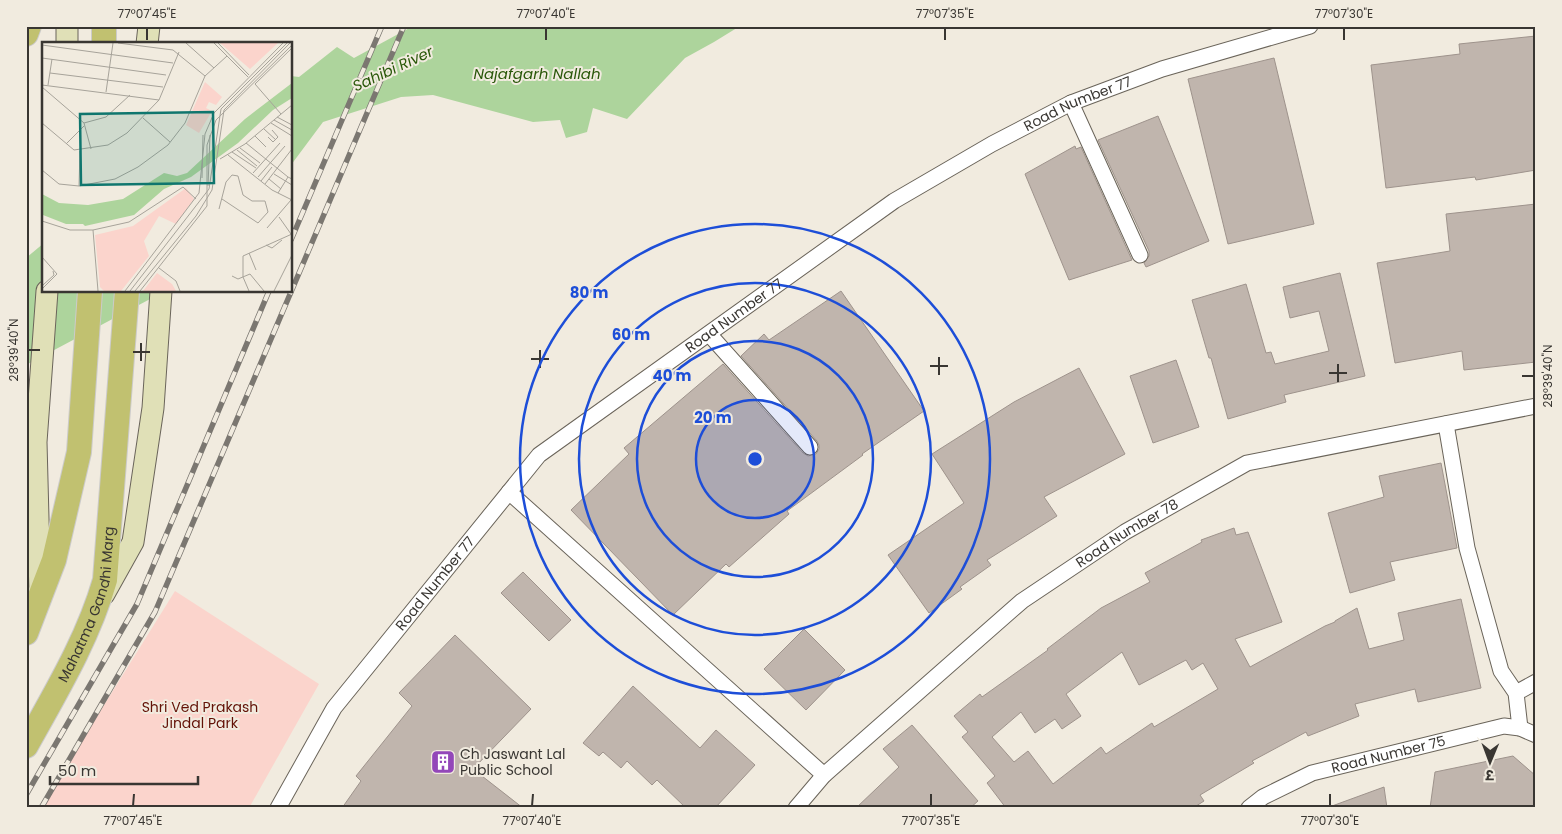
<svg xmlns="http://www.w3.org/2000/svg" width="1562" height="834" font-family="Poppins,'Noto Sans Devanagari',sans-serif">
<style>
.green{fill:#fbd4cc}
.water{fill:#add49c}
.building{fill:#c0b5ad;stroke:#9e938c;fill-rule:evenodd}
.lines{fill:none;stroke-linecap:round;stroke-linejoin:round}
.street-casing{stroke:#6a645a;stroke-width:17}
.secondary-casing{stroke:#6a645a;stroke-width:23}
.primary-casing{stroke:#cccbca;stroke-width:26}
.street{stroke:#fff;stroke-width:15}
.secondary{stroke:#e0e0b7;stroke-width:21}
.primary{stroke:#c1c170;stroke-width:24}
.rail-casing{stroke:#7b7771;stroke-width:5.5}
.rail{stroke:#f1ebdf;stroke-width:4;stroke-dasharray:11;stroke-linecap:butt}
.ticks{fill:none;stroke:#393632;stroke-width:2}
.ring{fill:none;stroke:#1d4ed8;stroke-width:2.5}
.labels{text-anchor:middle;stroke-width:4;stroke-linejoin:round;paint-order:stroke}
.street-label{font-size:14px;fill:#393632;stroke:#f1ebdf}
.park-label{font-size:14px;fill:#631207;stroke:#f1ebdf}
.poi-label{font-size:14px;fill:#393632;stroke:#f1ebdf;text-anchor:start}
.water-label{font-size:15px;font-style:italic;fill:#295709;stroke:#f1ebdf}
.inset-road{fill:none;stroke:#a7a39a;stroke-width:1}
.view{fill:#0f766e;fill-opacity:0.15;stroke:#0f766e;stroke-width:2.5}
.inset-edge{fill:none;stroke:#393632;stroke-width:2.5}
.centre{fill:#1d4ed8;stroke:#f1ebdf;stroke-width:2.5}
.ring-label{font-size:15px;text-anchor:middle;font-weight:bold;fill:#1d4ed8;stroke:#f1ebdf;stroke-width:4;stroke-linejoin:round;paint-order:stroke}
.neatline{fill:none;stroke:#393632;stroke-width:2}
.ticks-label{font-size:12px;text-anchor:middle;fill:#393632}
</style>
<rect width="100%" height="100%" fill="#f1ebdf"/>
<path class="green" d="M175,591L319,684L249,808H40Z"/>
<path class="water" d="M413,26H740L714,42L685,58L627,119L593,108L587,132L566,138L560,120L533,122L433,95L401,97L323,122L291,165V76L299,77L337,47L354,58Z
M44,243V291H160L152,298L26,365V258Z"/>
<path class="building" d="M1536,36V170L1476,180L1475,177L1386,188L1371,65L1460,54L1459,44Z
M1274,58L1314,224L1228,244L1188,79Z
M1158,116L1209,241L1146,267L1144,263L1149,256V251L1098,140Z
M1075,146L1076,149L1081,147L1132,260L1069,280L1025,174Z
M1536,204V362L1464,370L1462,351L1395,363L1377,263L1450,251L1446,214Z
M1340,273L1365,376L1284,395L1286,402L1228,419L1211,358H1209L1192,300L1246,284L1266,353L1271,352L1275,364L1329,351L1319,311L1290,318L1283,287Z
M841,291L924,411L862,454L863,455L787,511L789,514L729,567L726,564L673,615L571,510L629,454L624,448L723,364L803,453L808,456L816,454L819,449V445L817,441L741,356L764,334L769,340Z
M1176,360L1199,427L1153,443L1130,376Z
M1079,368L1125,454L1044,497L1057,516L987,560L991,565L960,587L962,589L929,613L888,555L964,503L932,454L1014,402Z
M1441,463L1457,548L1390,562L1395,580L1350,593L1328,513L1384,497L1379,476Z
M1234,528L1236,535L1248,532L1282,622L1235,639L1250,667L1325,626L1335,622V621L1357,608L1369,649L1404,640L1398,613L1461,599L1481,688L1418,702L1415,689L1355,704L1359,716L1308,736L1306,732L1252,761L1254,763L1200,795L1204,801L1193,808H1006L987,783L995,776L962,737L968,732L954,716L980,694L982,697L1048,650L1047,649L1101,608L1150,582L1145,573L1202,542L1201,540ZM1122,652L1139,685L1186,660L1192,670L1203,663L1218,689L1154,727L1152,723L1106,754L1101,747L1053,784L1028,751L1014,762L992,737L1021,712L1035,733L1055,719L1062,729L1081,716L1066,694Z
M523,572L571,620L549,641L501,593Z
M804,629L845,670L806,710L764,669Z
M455,635L531,709L473,769L523,808H342L361,781L356,776L412,706L399,693Z
M633,686L700,748L716,730L755,765L715,808H686L657,780L652,785L627,761L621,768L603,752L599,756L583,743Z
M912,725L978,801L970,808H856L899,767L883,749Z
M1513,756L1536,776V808H1430L1435,772Z
M1384,787L1387,808H1333L1332,806Z"/>
<g class="lines">
<defs>
<g id="street">
<path d="M1071,103L1140,255"/>
<path d="M709,334L810,447"/>
<path d="M1446,424L1467,548L1501,671L1516,693L1520,728"/>
<path d="M509,492L824,775"/>
<path d="M1516,693L1536,682"/>
<path id="s1" d="M278,808L334,708L539,455L894,201L992,144L1071,103L1162,69L1310,26"/>
<path id="s2" d="M796,808L824,775L1022,601L1125,532L1247,463L1536,406"/>
<path id="s3" d="M1249,808L1263,797L1312,773L1504,726L1520,728L1536,735"/>
</g>
<path id="secondary" d="M67,44V26
M147,44L149,26
M104,594L133,542L153,408L161,291
M40,595L36,442L47,291"/>
<g id="primary">
<path d="M26,34L29,26"/>
<path d="M104,44V26"/>
<path d="M26,633L54,560L79,452L90,291"/>
<path id="s4" d="M26,746C56,692 88,639 105,580L127,291"/>
</g>
</defs>
<use href="#street" class="street-casing"/>
<use href="#secondary" class="secondary-casing"/>
<use href="#primary" class="primary-casing"/>
<use href="#street" class="street"/>
<use href="#secondary" class="secondary"/>
<use href="#primary" class="primary"/>
<defs>
<path id="rail" d="M291,240L382,26
M26,795L137,604L269,291
M41,808L155,612L404,26"/>
</defs>
<use href="#rail" class="rail-casing"/>
<use href="#rail" class="rail"/>
</g>
<path class="ticks" d="M147,40V28M546,40V28M945,40V28M1344,40V28M28,350H40M133,352H150M531,359H549M141,361V343M930,366H948M540,368V350M1329,373H1347M939,375V357M1522,376H1534M1338,382V364M133,806L134,794M532,806L533,794M931,806V794M1330,806V794"/>
<circle cx="755" cy="459" r="59" fill="#1d4ed8" fill-opacity=".12"/>
<g class="ring">
<circle cx="755" cy="459" r="59"/>
<circle cx="755" cy="459" r="118"/>
<circle cx="755" cy="459" r="176"/>
<circle cx="755" cy="459" r="235"/>
</g>
<defs>
<symbol id="building-square" viewBox="-11 -11 22 22"><rect x="-9" y="-9" width="18" height="18" rx="4" fill="#9347b9" stroke="#f1ebdf"/><path d="M-4-6H4V6H1V3H-1V6H-4ZM-2.5-4.3h1.7v1.8h-1.7ZM.8-4.3h1.7v1.8H.8ZM-2.5-1h1.7V.8h-1.7ZM.8-1h1.7V.8H.8Z" fill="#fff"/></symbol>
</defs>
<g fill-rule="evenodd">
<use href="#building-square" x="429" y="748" width="28" height="28"/>
</g>
<g class="labels">
<g class="street-label">
<text dy="5" stroke="none"><textPath href="#s1" startOffset="1085">Road Number 77</textPath></text>
<text dy="5" stroke="none"><textPath href="#s1" startOffset="680">Road Number 77</textPath></text>
<text dy="5" stroke="none"><textPath href="#s2" startOffset="432">Road Number 78</textPath></text>
<text dy="5" stroke="none"><textPath href="#s1" startOffset="275">Road Number 77</textPath></text>
<text dy="5" stroke="none"><textPath href="#s4" startOffset="156">Mahatma Gandhi Marg</textPath></text>
<text dy="5" stroke="none"><textPath href="#s3" startOffset="151">Road Number 75</textPath></text>
</g>
<g class="park-label">
<text x="200" y="712">Shri Ved Prakash<tspan x="200" dy="16">Jindal Park</tspan></text>
</g>
<g class="poi-label">
<text x="460" y="759">Ch Jaswant Lal<tspan x="460" dy="16">Public School</tspan></text>
</g>
<g class="water-label">
<text transform="translate(393 69) rotate(-25)" y="5">Sahibi River</text>
<text x="537" y="79">Najafgarh Nallah</text>
</g>
</g>
<g transform="translate(42 42)">
<rect width="250" height="250" fill="#f1ebdf"/>
<path d="M178,1H236L208,27ZM163,40L180,55L174,63L167,60L164,66L170,69L157,91L144,83ZM144,146L152,157L134,182L117,174L102,199L107,214L79,249H62L58,245L53,193L91,184ZM115,231L130,242L134,249H101Z" fill="#fbd4cc"/>
<path d="M250,41V56L231,68L196,101L149,135L122,147L92,173L43,184L41,182H24L1,173L0,152L17,161L46,163L81,157L122,131L135,134L145,131L203,77Z" fill="#add49c"/>
<path class="inset-road" d="M76,1L131,8L163,34M144,1L172,26M172,1L206,35M176,1L207,33M0,3L131,21M0,16L124,33M8,31L121,45M0,43L117,58M6,43L10,17M0,45L42,81L64,75L88,53M64,50L71,1M239,72L213,42L250,6M235,75L250,83M101,76L128,100M232,78L250,88M0,81L32,108L66,103L85,91L117,58L137,10M42,81L49,107M229,81L250,94M222,87L234,98M213,94L224,105M226,95L231,100L236,95L230,88M204,101L246,135M24,102L42,84M198,106L218,121M195,108L215,124M190,110L214,126M186,113L230,148L250,158M178,117L203,102L250,63M0,128L17,142L37,144L73,137L96,125L126,103L143,81L163,34L185,14M211,131L238,101M232,132L250,143M216,135L243,104M160,136L161,93M227,137L239,147M219,139L230,125M223,142L250,107M37,144L38,109M166,144L168,93M236,151L246,135L250,137M177,167L184,140L190,133L196,134L201,153L210,159H223L226,170L216,181L180,157M237,175L249,192M0,179L28,188H51L87,180L141,145L154,157M225,186L249,158M51,188L56,249M224,203L230,206L240,198M207,211L214,228M0,215L15,232L0,247M117,226L134,239L138,249M190,234L196,237L208,232L222,249M1,243L12,233L11,229M83,249L157,151L163,92L172,71L241,1M88,249L167,147L179,67L245,1M93,249L154,174L170,148L182,68L248,1M98,249L165,164V103L174,78L250,3M207,249L201,235V214L250,192M232,249L250,213"/>
<path class="view" d="M171,70L172,141L39,143L38,72Z"/>
<rect width="250" height="250" class="inset-edge"/>
</g>
<circle cx="755" cy="459" r="8" class="centre"/>
<g class="ring-label">
<text x="589" y="298">80 m</text>
<text x="631" y="340">60 m</text>
<text x="672" y="381">40 m</text>
<text x="713" y="423">20 m</text>
</g>
<rect width="1562" height="834" fill="none" stroke="#f1ebdf" stroke-width="55"/>
<g transform="translate(1490 762) rotate(181)" stroke="#f1ebdf" stroke-width="4" paint-order="stroke">
<path d="M0-4L9 19L0 12L-9 19Z" fill="#393632"/>
<text y="-8" font-size="14" font-weight="bold" text-anchor="middle" fill="#393632">उ</text>
</g>
<path d="M50 776v8h148v-8" fill="none" stroke="#393632" stroke-width="2.5"/>
<text x="58" y="776" font-size="15" fill="#393632" stroke="#f1ebdf" stroke-width="4" paint-order="stroke">50 m</text>
<rect x="28" y="28" width="1506" height="778" class="neatline"/>
<g class="ticks-label">
<text x="147" y="18">77°07'45"E</text>
<text x="546" y="18">77°07'40"E</text>
<text x="945" y="18">77°07'35"E</text>
<text x="1344" y="18">77°07'30"E</text>
<text transform="translate(14 350) rotate(-90)" y="4">28°39'40"N</text>
<text transform="translate(1548 376) rotate(-90)" y="4">28°39'40"N</text>
<text x="133" y="825">77°07'45"E</text>
<text x="532" y="825">77°07'40"E</text>
<text x="931" y="825">77°07'35"E</text>
<text x="1330" y="825">77°07'30"E</text>
</g>
</svg>
